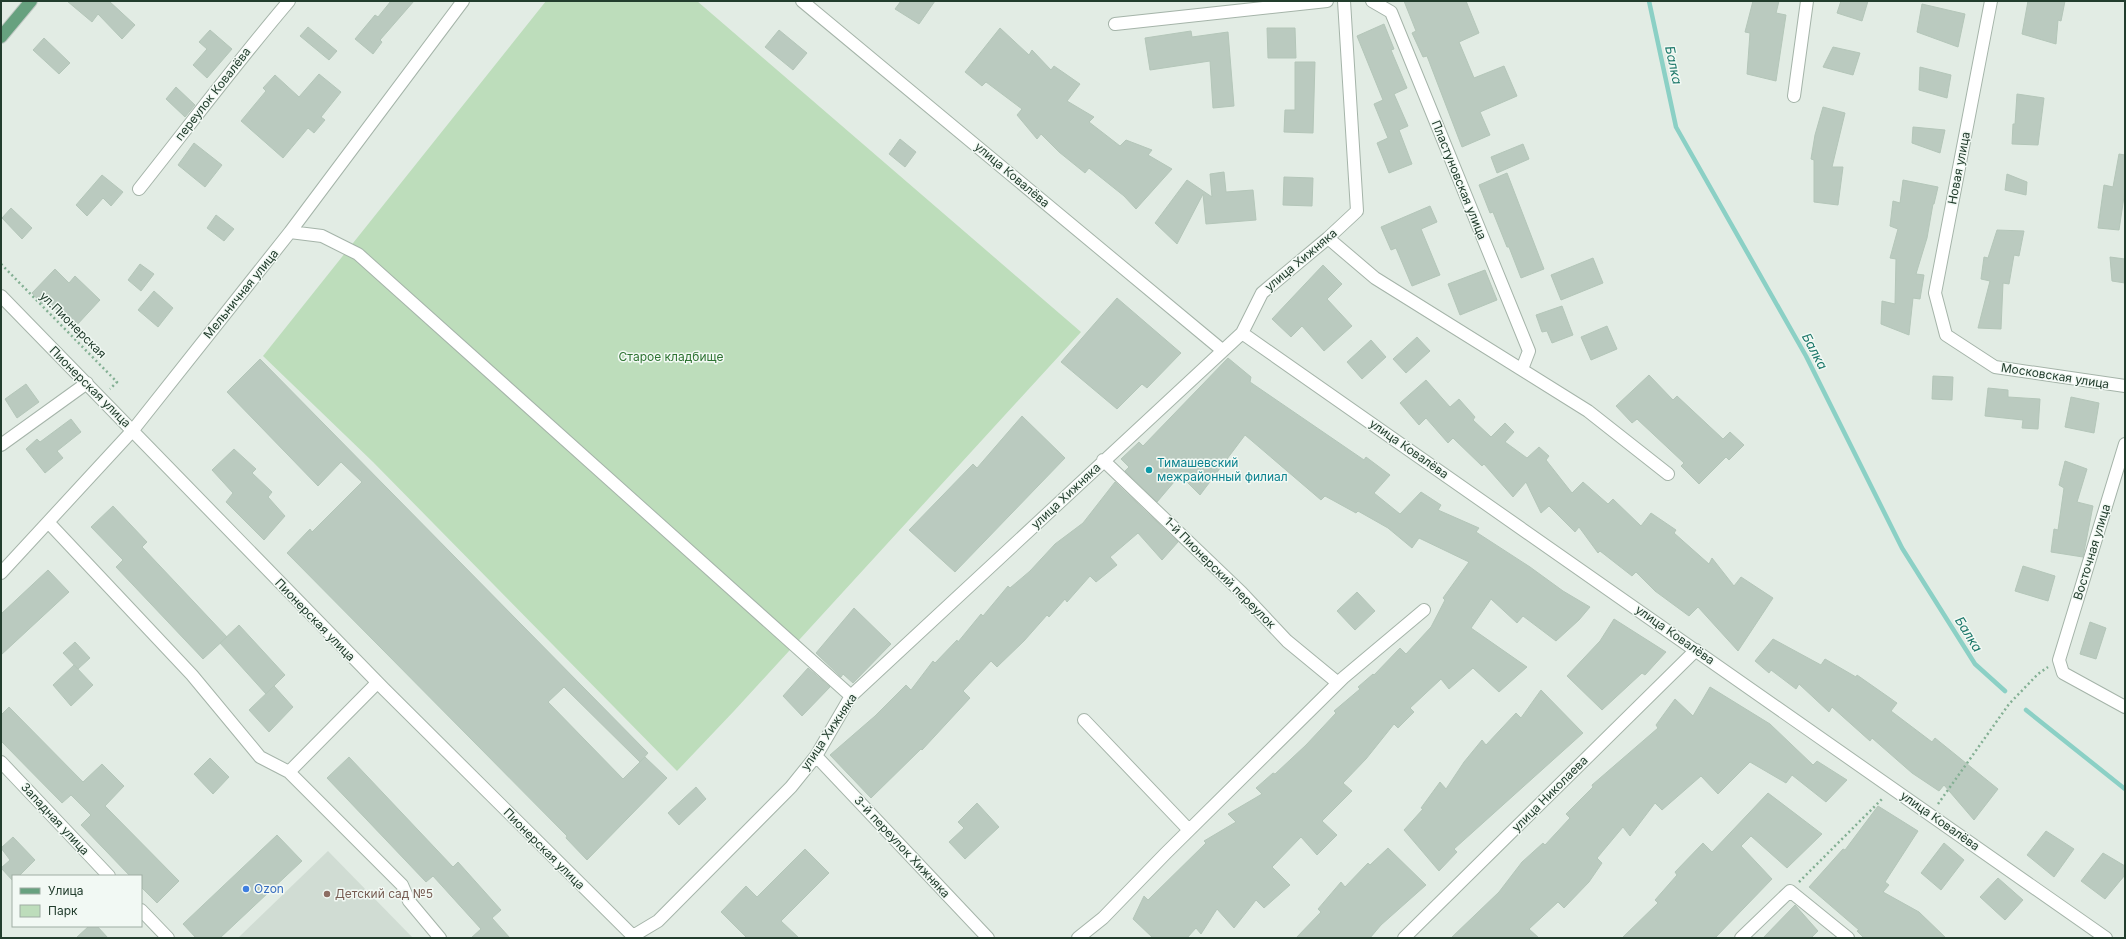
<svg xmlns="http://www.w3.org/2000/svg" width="2126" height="939" font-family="Inter,sans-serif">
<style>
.built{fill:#d0dcd3}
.green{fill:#bdddbb}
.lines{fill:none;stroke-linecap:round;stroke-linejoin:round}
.stream{stroke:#8bd0c5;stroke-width:4.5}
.building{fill:#bacabf;stroke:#b4c6b9;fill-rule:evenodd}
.minor-casing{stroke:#a5b4a9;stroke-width:14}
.major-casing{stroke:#c1c9c4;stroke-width:14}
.path{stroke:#83af93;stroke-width:2.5;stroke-dasharray:2 3;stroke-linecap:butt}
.minor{stroke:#fff;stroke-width:12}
.major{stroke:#67a17f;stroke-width:12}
.culture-dot{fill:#0f9aa8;stroke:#f2f9f4;stroke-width:1.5}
.shop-dot{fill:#3f7fe0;stroke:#f2f9f4;stroke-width:1.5}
.education-dot{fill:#8d6e63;stroke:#f2f9f4;stroke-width:1.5}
.labels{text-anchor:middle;stroke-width:3;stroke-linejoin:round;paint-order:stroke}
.street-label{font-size:12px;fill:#223d2d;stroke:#f2f9f4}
.park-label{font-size:12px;fill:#2d7331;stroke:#f2f9f4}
.culture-label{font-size:12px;fill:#0d838f;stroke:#f2f9f4;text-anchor:start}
.shop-label{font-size:12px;fill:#366cbe;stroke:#f2f9f4;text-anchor:start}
.education-label{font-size:12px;fill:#785e54;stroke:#f2f9f4;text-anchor:start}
.water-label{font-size:13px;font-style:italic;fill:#1d786a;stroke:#f2f9f4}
</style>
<rect width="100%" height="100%" fill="#e2ece4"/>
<path class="built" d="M328,851L413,938H238Z"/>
<path class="green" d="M546,1H697L1081,332L734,711L677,771L373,462L263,356Z"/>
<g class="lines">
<path class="stream" d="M1649,1L1676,127L1806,356L1902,548L1975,664L2005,691
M2026,710L2125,789"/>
</g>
<path class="building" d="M67,1H109L135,25L122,39L98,14L92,22Z
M391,1H414L380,40L382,42L373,54L355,39L375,15L378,17Z
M901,1H935L919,24L895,9Z
M1404,1H1466L1479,33L1459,42L1474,78L1504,66L1517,96L1480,112L1490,135L1462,147L1427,56L1423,57L1412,33L1416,31Z
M1753,1H1779L1776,13L1786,15L1776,81L1747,74L1750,33L1745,32Z
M1841,1H1868L1862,21L1837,13Z
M2028,1H2065L2061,21L2058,20L2056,44L2022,34Z
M1922,4L1965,14L1958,47L1917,32Z
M1384,24L1394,49L1391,50L1407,88L1394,94L1408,126L1399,130L1412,164L1389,173L1377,143L1388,138L1374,104L1383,100L1357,36Z
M308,27L337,51L329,60L300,36Z
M1000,28L1029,55L1032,50L1051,70L1054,66L1080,84L1067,101L1094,117L1089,122L1120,146L1126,140L1152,150L1148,155L1172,169L1136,209L1124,196L1089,168L1085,173L1059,152L1041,134L1037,139L1017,115L1022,109L986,82L982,86L965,72Z
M1267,28H1295L1296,58H1268Z
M210,30L232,49L207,78L193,65L207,49L199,42Z
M779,30L807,53L793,70L765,47Z
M1191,31L1192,37L1228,32L1234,106L1213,108L1210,61L1150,70L1145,38Z
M44,38L70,63L59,74L33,50Z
M1833,47L1860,53L1853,75L1823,67Z
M1295,62H1315L1313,133L1284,132L1285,110H1295Z
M1920,67L1951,75L1947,98L1919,90Z
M319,74L341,92L321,117L325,120L314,133L308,128L283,158L241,121L266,91L263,88L275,75L299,97Z
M176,87L195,105L185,117L166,99Z
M2017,94L2044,98L2038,145L2012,144L2013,124H2015Z
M1823,107L1845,113L1832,167H1843L1838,205L1814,202V160L1811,159L1815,135Z
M1913,127L1945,130L1940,153L1912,143Z
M900,139L916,152L905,167L889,154Z
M194,143L222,165L205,187L178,165Z
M1523,144L1529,159L1497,173L1491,157Z
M2119,154L2125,155V190L2119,230L2098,228L2104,185L2113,187Z
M1224,172L1226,192L1253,190L1256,220L1206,224L1203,194L1177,244L1155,223L1187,180L1212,197L1210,174Z
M1507,173L1544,269L1521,278L1509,247H1507L1493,212L1490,213L1479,185Z
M2007,174L2027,182L2026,195L2005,190Z
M102,175L123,192L111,206L103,198L87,216L76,205Z
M1284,177L1313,178L1312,206L1283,205Z
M1903,180L1938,187L1934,204H1933L1927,238L1916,274L1924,275L1920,299L1913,298L1909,335L1881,324L1882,301L1895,304L1896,259L1890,258L1898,229L1890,226L1893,201L1900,203Z
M1430,206L1437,222L1421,229L1440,275L1412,286L1396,248L1391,250L1381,227Z
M11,208L32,228L22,239L2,218Z
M216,215L234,229L224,241L207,228Z
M1997,230L2024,231L2019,256L2014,255L2009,284L2003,283L2001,329L1978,328L1990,281L1981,279L1984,257L1988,258Z
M2110,257L2125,259V283L2112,281Z
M1593,258L1603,283L1561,300L1551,275Z
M140,264L154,274L141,291L128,280Z
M1323,265L1342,284L1327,299L1352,326L1324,351L1302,326L1291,337L1272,319Z
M55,269L69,283L75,276L100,300L75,327L46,300L42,304L32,293Z
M1485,270L1497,300L1460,315L1448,284Z
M154,291L173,308L158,327L138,310Z
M1117,298L1181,353L1147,388L1142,384L1117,409L1061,362Z
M1562,306L1573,335L1552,343L1547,331L1542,332L1536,315Z
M1607,326L1617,349L1591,360L1581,337Z
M1417,337L1430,351L1406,373L1393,359Z
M1371,340L1386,357L1362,379L1347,362Z
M1228,358L1251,377L1250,382L1364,460L1366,457L1390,475L1374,493L1400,514L1421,492L1441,505L1438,510L1479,528L1476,532L1530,567L1563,591L1590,607L1579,620L1556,641L1523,616L1517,623L1491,599L1471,628L1527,667L1499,692L1473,668L1449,689L1441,679L1410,708L1414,712L1398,728L1394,724L1366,759L1343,783L1352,791L1322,821L1337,835L1317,855L1301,837L1272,867L1290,885L1264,908L1256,900L1234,928L1217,909L1201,934L1196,928L1187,938H1153L1133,919L1144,896L1148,900L1206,843L1204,841L1236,822L1228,814L1262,794L1256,788L1273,773L1275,774L1306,745L1336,713L1334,711L1360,689L1358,687L1373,674L1374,675L1400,648L1406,654L1431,627L1445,600L1443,598L1469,562L1419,538L1412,548L1388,528L1358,511L1356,513L1325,496L1321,500L1245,435L1200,495L1180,475L1157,502L1125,471L1129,467L1121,459L1139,442L1143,446Z
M260,359L648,753L640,762L645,757L667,778L587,860L566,838L567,836L287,553L310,529L312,532L362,482L341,462L318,486L227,392ZM564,687L640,762L623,779L548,702Z
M1649,375L1673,400L1677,396L1723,439L1730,432L1744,445L1729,460L1726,457L1699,484L1681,466L1684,463L1637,419L1632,423L1616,406Z
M1933,376L1953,377L1952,400L1932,399Z
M1426,380L1450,407L1459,399L1475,417L1473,420L1491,437L1505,423L1514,432L1505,442L1527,458L1539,447L1549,456L1546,460L1572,493L1583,482L1608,504L1613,499L1641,526L1651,513L1676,530L1674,533L1709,564L1712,558L1734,586L1741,577L1773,598L1738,651L1698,607L1689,616L1655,591L1636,572L1632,576L1600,551L1598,553L1579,527L1575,532L1549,506L1541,513L1526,482L1513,497L1484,464L1482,466L1453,438L1448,443L1426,418L1419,425L1400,403Z
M26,384L39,402L17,418L5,399Z
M1988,388L2008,390V397L2040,399L2038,429L2022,428L2023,420L1985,416Z
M2071,397L2099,403L2094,433L2065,427Z
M1022,416L1065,458L955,572L909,530L973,464L977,468Z
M71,419L81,432L57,451L63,458L45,473L26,449L37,439L40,442Z
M234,449L256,469L252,473L272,492L268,497L285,516L264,540L226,502L233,493L212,470Z
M2065,461L2087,469L2077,502L2093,506L2083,557L2051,552L2054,529L2058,530L2064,488L2059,485Z
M1115,482L1178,542L1162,560L1138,533L1110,557L1117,565L1096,582L1090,576L1067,602L1065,599L1049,617L1047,615L1024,641L997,667L991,661L963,691L970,698L922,750L921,749L871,798L830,755L875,716L906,685L911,690L933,661L935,663L957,640L958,642L981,614L983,616L1008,586L1010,588L1030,571L1055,544L1083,523Z
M113,506L147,542L142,547L227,637L203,659L116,567L123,560L91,527Z
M2023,566L2055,576L2048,601L2015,591Z
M48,570L69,592L1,655V614Z
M1357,592L1375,611L1355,630L1337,611Z
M854,608L891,644L853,683L843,674L841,677L816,653Z
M1614,619L1666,652L1645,675L1642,673L1602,710L1567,676L1600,641Z
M2090,622L2106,628L2096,659L2080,654Z
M239,625L285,675L266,694L220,643Z
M1773,639L1821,665L1825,659L1856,677L1857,675L1897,703L1891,711L1932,742L1935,738L1998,789L1974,820L1944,785L1939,791L1912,773L1872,738L1870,741L1832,707L1829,712L1799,684L1796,689L1771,670L1769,673L1755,661Z
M75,642L90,658L78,669L63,653Z
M74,665L93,685L71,706L53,685Z
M808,668L830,687L802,716L783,696Z
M274,686L293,707L269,732L249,710Z
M1710,687L1770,724L1813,765L1817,761L1847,780L1826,802L1792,775L1786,783L1750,762L1718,794L1701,776L1662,810L1655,803L1630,836L1623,827L1597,858L1602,863L1589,882L1564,908L1558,902L1529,929L1539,938H1451L1499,892L1522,862L1543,843L1545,845L1570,818L1566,814L1593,787L1592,785L1658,728L1656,725L1675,699L1693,716Z
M1541,690L1583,733L1454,849L1457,852L1439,871L1404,830L1423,809L1421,808L1440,782L1446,789L1464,762L1482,740L1486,745L1516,713L1521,718Z
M9,707L83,782L102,764L124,786L105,806L179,881L157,903L141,887V876H130L81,825L91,815L71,795L62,803L1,741V715Z
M349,757L453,867L458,862L501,910L492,918L510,938H471L481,929L433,876L426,882L327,778Z
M210,758L229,777L213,794L194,774Z
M696,787L706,799L679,825L668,813Z
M1768,793L1822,834L1787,868L1751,836L1741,846L1772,879L1715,938H1622L1658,903L1655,900L1677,875L1675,872L1703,843L1712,852Z
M977,803L999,827L965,859L949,842L964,828L958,822Z
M1878,806L1918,831L1885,882L1889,885L1883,892L1919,912L1946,938H1864L1857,931L1859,930L1809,887L1843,849L1845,850Z
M2046,831L2074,849L2054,877L2027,855Z
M277,835L302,861L220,938H196L183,924Z
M13,837L35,860L19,876H13V881L1,868L10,860L1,848Z
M1944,843L1964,860L1941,890L1921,873Z
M1388,848L1426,885L1381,925L1370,938H1296L1321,912L1318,909L1341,882L1345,887L1368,863L1370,865Z
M805,849L829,873L781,921L799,938H747L721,912L746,886L757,897Z
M2103,853L2125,866V875L2105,899L2081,881Z
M1998,878L2023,900L2005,920L1980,897Z
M1795,905L1818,931L1811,938H1763Z
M89,926H97L108,938H76Z"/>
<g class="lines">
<defs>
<path id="minor" d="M802,1L1222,350
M1372,1L1391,12L1529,351L1522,369
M1991,1L1935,293L1946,335L1995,367L2125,386
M1115,24L1327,1
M1794,96L1807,1
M139,189C189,126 237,62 289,1
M290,232L322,236L358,254L851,696
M1328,238L1375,278L1588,411L1668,474
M1,296L384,689L635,938
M1242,333L2106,938
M2125,444L2059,660L2063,673L2125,707
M1,445L87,383
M1103,460L1241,592L1287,641L1338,683
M48,522L192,675L260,757L289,772
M1,573L133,430L290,232L463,1
M377,683L289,772L402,885L409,901L440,938
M1084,720L1189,830
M816,756L988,938
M1,762L109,876
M141,910L168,938
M633,936L658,921L791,787L816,756L851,696L1242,333L1262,293L1328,238L1357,211L1344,1
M1078,938L1103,918L1165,854L1343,678L1424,610
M1404,938L1696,650
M1741,938L1790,891L1848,938"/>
<path id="major" d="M1,37L31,1"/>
</defs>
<use href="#minor" class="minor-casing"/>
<use href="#major" class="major-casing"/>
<path class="path" d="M1,264L117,382L110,389
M1938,804L2009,704L2038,674L2048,667
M1799,882L1883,798"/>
<use href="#minor" class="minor"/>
<use href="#major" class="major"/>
</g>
<circle class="culture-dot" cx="1149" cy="470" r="4"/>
<circle class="shop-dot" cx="246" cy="889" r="4"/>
<circle class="education-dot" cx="327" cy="894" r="4"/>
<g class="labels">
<g class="street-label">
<text transform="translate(213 94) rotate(-52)" y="4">переулок Ковалёва</text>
<text transform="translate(1959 168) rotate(-79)" y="4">Новая улица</text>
<text transform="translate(1012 175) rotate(40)" y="4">улица Ковалёва</text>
<text transform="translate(1459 180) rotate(68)" y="4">Пластуновская улица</text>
<text transform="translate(1301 260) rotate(-40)" y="4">улица Хижняка</text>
<text transform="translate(241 294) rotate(-51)" y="4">Мельничная улица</text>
<text transform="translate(73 325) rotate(45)" y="4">ул.Пионерская</text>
<text transform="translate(2055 376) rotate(9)" y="4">Московская улица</text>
<text transform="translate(90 387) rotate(45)" y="4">Пионерская улица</text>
<text transform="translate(1409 449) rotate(35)" y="4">улица Ковалёва</text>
<text transform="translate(1066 496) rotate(-43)" y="4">улица Хижняка</text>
<text transform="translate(2092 552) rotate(-73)" y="4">Восточная улица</text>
<text transform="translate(1220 573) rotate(45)" y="4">1-й Пионерский переулок</text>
<text transform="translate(315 620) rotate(46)" y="4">Пионерская улица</text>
<text transform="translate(1675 635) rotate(35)" y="4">улица Ковалёва</text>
<text transform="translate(829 732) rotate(-56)" y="4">улица Хижняка</text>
<text transform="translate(1550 794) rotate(-45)" y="4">улица Николаева</text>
<text transform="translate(55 819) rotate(47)" y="4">Западная улица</text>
<text transform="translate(1940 821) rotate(35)" y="4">улица Ковалёва</text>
<text transform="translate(902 847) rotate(47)" y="4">3-й переулок Хижняка</text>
<text transform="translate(544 849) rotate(45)" y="4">Пионерская улица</text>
</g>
<g class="park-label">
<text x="671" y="361">Старое кладбище</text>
</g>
<g class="culture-label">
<text x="1157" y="467">Тимашевский<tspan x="1157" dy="14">межрайонный филиал</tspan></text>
</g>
<g class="shop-label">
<text x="254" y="893">Ozon</text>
</g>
<g class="education-label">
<text x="335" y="898">Детский сад №5</text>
</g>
<g class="water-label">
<text transform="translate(1674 65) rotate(78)" y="5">Балка</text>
<text transform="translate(1815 351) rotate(62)" y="5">Балка</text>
<text transform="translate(1969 634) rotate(58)" y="5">Балка</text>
</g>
</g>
<rect width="2126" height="939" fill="none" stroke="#223d2d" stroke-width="4"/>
<rect x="12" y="875" width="130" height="52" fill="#f2f9f4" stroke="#9faea4"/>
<rect x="20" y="888" width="20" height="6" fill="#67a17f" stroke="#9faea4"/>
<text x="48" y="895" font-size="12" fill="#223d2d">Улица</text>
<rect x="20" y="905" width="20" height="12" fill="#bdddbb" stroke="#9faea4"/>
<text x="48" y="915" font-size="12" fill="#223d2d">Парк</text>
</svg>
